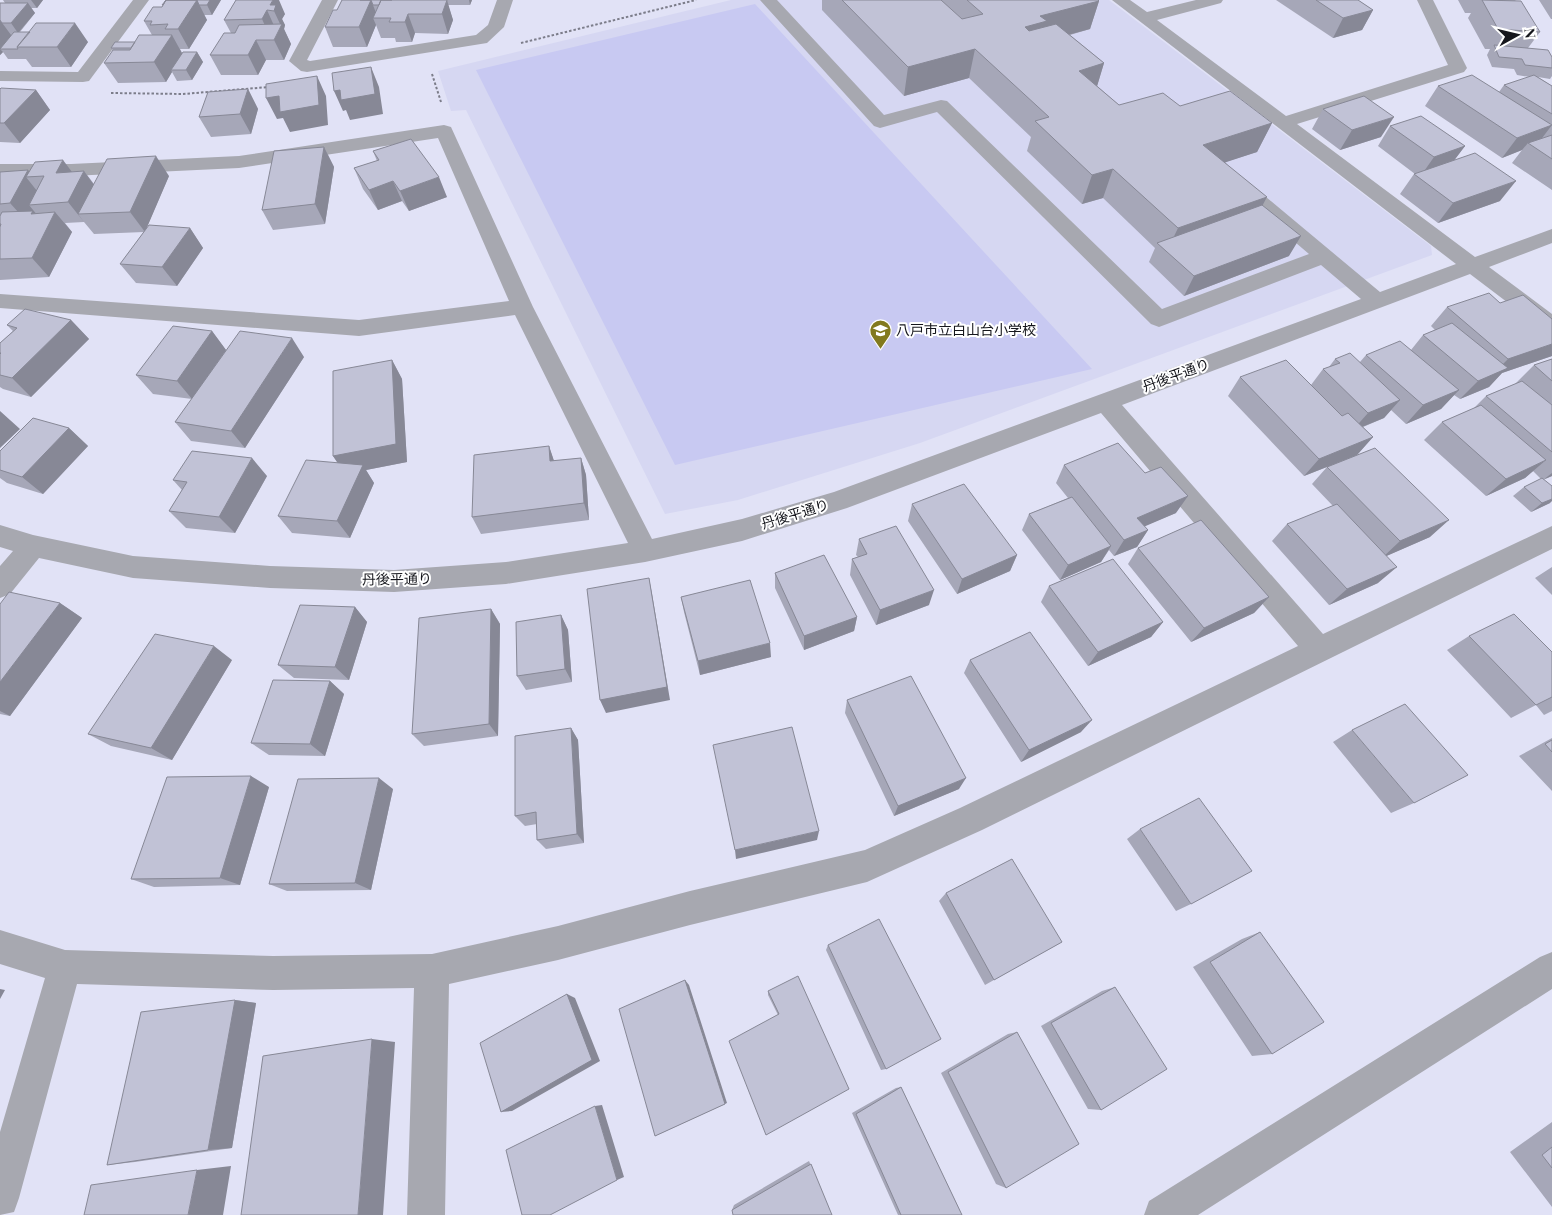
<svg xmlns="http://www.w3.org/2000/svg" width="1552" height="1215" font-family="'Playfair Display','Noto Sans JP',serif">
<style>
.built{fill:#d6d7f2}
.green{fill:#c8c9f2}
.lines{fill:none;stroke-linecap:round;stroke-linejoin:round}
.path{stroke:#7c7d8a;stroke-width:2;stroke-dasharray:2.5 2;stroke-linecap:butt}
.minor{fill:#a7a8b0;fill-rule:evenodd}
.wall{fill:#a6a7b8}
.shaded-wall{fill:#878896}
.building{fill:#c1c2d6;stroke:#878896}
.labels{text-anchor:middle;stroke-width:4;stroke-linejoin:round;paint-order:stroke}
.poi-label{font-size:14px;fill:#15161c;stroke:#fff;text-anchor:start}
.street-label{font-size:14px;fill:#15161c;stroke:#fff}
</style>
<rect width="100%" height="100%" fill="#e1e2f6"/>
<path class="built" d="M731,0H1109L1431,246L1432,255L920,443L738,500L665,514L466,110L451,111L438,71Z"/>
<path class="green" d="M755,4L1092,369L675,465L476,70Z"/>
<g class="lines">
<path class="path" d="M521,43L696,0
M432,74L441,102
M111,93L183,94L269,87"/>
<path class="minor" d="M133,0H149L89,81L83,82L0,81V71L78,72Z
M322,0H338L307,60L310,61L476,35L488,25L497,0H513L504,27L487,43L307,72L301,71L289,61Z
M760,0H777L884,115L941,100L947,101L1162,309L1309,254L1228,185L1225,181L1228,177L1235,175L1242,177L1380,292L1456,264L1112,0H1130L1147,12L1196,0H1223L1221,3L1157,20L1286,116L1448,65L1417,0H1433L1467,68L1464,72L1297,124L1475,257L1552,229V243L1489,267L1552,314V333L1544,330L1470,274L1122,405L1323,634L1552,526V549L982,830L867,882L690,925L558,960L449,984L445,1215H407L414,988L273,990L77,984L19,1198L14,1212L0,1215V1132L45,978L0,964V930L65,950L273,956L432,954L558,926L690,891L865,850L960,808L1298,646L1101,413L847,508L742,541L645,562L506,584L394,592L270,588L133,578L39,558L10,594L0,598V566L13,551L0,547V525L33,535L133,556L270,566L394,570L506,562L628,543L515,315L359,336L0,308V294L359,320L509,301L438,138L239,168L71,176H0V164H71L239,156L444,125L451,127L533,307L652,539L742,519L834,492L1361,299L1321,265L1167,324L1159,327L1151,324L937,112L880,128L874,126Z
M1552,952V989L1198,1215H1144L1149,1201L1540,957Z"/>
</g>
<path class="wall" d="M3,0H43L37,8H31L35,13L20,32L88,42L71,67H32L26,59H8L3,52L0,55V3H5Z
M166,0H221L212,15H204L207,20L189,49H180L182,53L197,52L203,62L192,80L177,81L172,72L166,82L118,83L104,63L113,51L111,48L135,42L152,35L144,21L162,7Z
M236,0L285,14L282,19L285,25L284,29L291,44L284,60H266L258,75H221L210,55L231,33L224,20Z
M342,0H472L470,5H448L453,20L448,34L415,33L412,42H396L395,38H381L376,25L367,47H333L325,27L337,10Z
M822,0H1098L1099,1L1090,29L1070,35L1104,63L1097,86L1119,105L1180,106L1272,123L1257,152L1225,162L1262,205L1289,256L1184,296L1149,262L1155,248L1103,198L1082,204L1027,151L1031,137L969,78L904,96L822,10Z
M1276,0H1358L1373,10L1362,30L1333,38Z
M1458,0H1515L1540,32L1528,48L1552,57V76L1550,79L1538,77L1552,86V190L1512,163L1522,150L1502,158L1425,106L1438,86L1499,92L1504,85L1530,77L1517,75L1514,69L1492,67L1487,55L1490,49H1485L1468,18L1471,13H1465Z
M1539,0H1552V19H1551Z
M248,89L258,109L251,134L211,137L199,117Z
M36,90L50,110L20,143L0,142V123Z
M1323,109L1381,137L1340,150L1312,129Z
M1390,126L1465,146L1454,160L1500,201L1438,223L1400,194L1414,174H1415L1378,146Z
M324,147L334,167L325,224L273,230L262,210Z
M373,151L447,197L409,211L402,201L378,210L363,189L354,168L377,161Z
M84,171L94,184L169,176L146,229L190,228L203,248L177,286L136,283L120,264L144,232L94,234L84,222L65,223L72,232L49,277L0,280V172Z
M1500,303L1552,319V356L1502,373L1489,387L1460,399L1454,395L1441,409L1406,424L1391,410L1384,418L1363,427L1373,437L1357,455L1430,537L1386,556L1378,583L1329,605L1272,541L1287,524L1333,506L1312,484L1327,467L1304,476L1228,396L1240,377L1311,385L1323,369L1329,367L1335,359L1360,362L1366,355L1411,350L1423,335L1435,330L1431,326L1447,307Z
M71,320L89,339L31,397L3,389L0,387V343L13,331L7,325Z
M212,331L226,350L304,357L245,448L191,441L175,422L192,399L153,394L136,375Z
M1552,359V476L1544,479L1550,503L1531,512L1513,496L1524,487L1541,479L1533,471L1525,478L1486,496L1424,440L1442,422L1473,409L1486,396L1515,384L1534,365Z
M392,360L402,379L407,462L366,470L374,483L350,538L292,533L278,516L338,463L333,456Z
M69,428L88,446L43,494L7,483L0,478V451Z
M549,446L554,461L581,458L586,475L589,520L481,534L472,517Z
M1064,465L1176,513L1144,526L1148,530L1137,547L1114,556L1109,550L1101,562L1060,580L1022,530L1029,514L1068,498L1056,483Z
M267,476L235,533L186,528L169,511L182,490L173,480Z
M912,504L1017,555L1010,571L957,594L908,521Z
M859,539L929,605L876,625L850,575L852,559L858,557L856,555Z
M1138,548L1269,597L1254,613L1191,642L1128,564Z
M1552,567V595L1535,578Z
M775,573L857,617L854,631L804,650L775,588Z
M1049,586L1163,622L1151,637L1088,666L1041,602Z
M681,597L771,657L700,675L684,612Z
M60,603L82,618L10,716L0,714V604Z
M355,607L367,622L349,680L294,678L278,665Z
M491,609L500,624L498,736L424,746L412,734Z
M561,615L568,630L572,682L526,690L517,676Z
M1469,636L1552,652V711L1544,715L1536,705L1511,718L1447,650Z
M232,660L172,760L111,746L88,734Z
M970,660L1081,732L1021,762L964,673Z
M330,681L344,694L325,756L269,755L251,743Z
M847,700L959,789L894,816L845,713Z
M571,728L578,740L584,843L546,849L537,840V824L525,826L515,816Z
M1352,730L1414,803L1391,813L1333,742Z
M1552,738V791L1519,756Z
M269,787L240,885L154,887L131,879Z
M393,789L371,890L287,891L269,884Z
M1140,829L1191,904L1176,911L1127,839Z
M946,893L1062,942L985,985L939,901Z
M1260,932L1272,1054L1252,1056L1193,967L1242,939Z
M828,945L886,1069L881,1070L826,950Z
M1115,987L1101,1110L1088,1109L1041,1026L1102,991Z
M768,991L849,1089L778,1015L768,995Z
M235,1000L256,1003L232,1148L135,1162L107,1165Z
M1017,1032L1006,1188L996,1184L941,1073L1008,1034Z
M901,1087L962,1215H898L852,1113L896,1088Z
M1552,1122V1207L1510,1152Z
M809,1161L832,1215L732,1210L734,1205Z"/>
<path class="shaded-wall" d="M31,0H43L37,8Z
M197,0L207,20L189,49L178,29Z
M210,0H221L212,15L207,5Z
M273,0H279L285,14L282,19L285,25L284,29L291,44L284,60L274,40L281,26L274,11L270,5Z
M371,0L378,18H373L376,25L367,47L359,27Z
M447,0L453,20L448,34L442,14Z
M469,0H472L470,5Z
M1099,1L1090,29L1042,42L1025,27L1040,16Z
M28,3L35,13L18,33L11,23Z
M267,10L276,30L271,39L262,19Z
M1373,10L1362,30L1333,38L1343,18Z
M408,14L415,33L412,42L405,22Z
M0,20L14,39L0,49L3,52L0,55Z
M75,23L88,42L71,67L57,47Z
M172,35L183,55L171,70L172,72L166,82L154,62Z
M256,40L266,60L258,75L248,55Z
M975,49L969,78L904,96L908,67Z
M197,52L203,62L192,80L186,70Z
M1104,63L1095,93L1079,71Z
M371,67L379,87L383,114L350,120L346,110L343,111L334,91Z
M317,76L326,96L328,125L290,132L283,118L277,119L266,98Z
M248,89L258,109L251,134L240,114Z
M36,90L50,110L20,143L4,123Z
M1394,117L1381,137L1340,150L1352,130Z
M1272,123L1257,152L1190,174L1203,145Z
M1552,125L1536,146L1528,143L1522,150L1502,158L1517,138Z
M1465,146L1450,166L1420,177L1434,157Z
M324,147L334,167L325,224L315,204Z
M156,156L169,176L145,232L130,212Z
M63,160L78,180L56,173Z
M1113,169L1103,198L1082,204L1092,175Z
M28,170L33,177H26L41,196L29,205L47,227L55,212L72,232L49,277L32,258L28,223L10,203Z
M84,171L99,192L78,214L84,222L68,202Z
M439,177L447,197L409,211L400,191Z
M393,181L402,201L378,210L369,190Z
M1516,181L1500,201L1438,223L1453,203Z
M1267,197L1252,225L1167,251L1178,228Z
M190,228L203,248L177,286L162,267Z
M1301,236L1289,256L1184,296L1194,276Z
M71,320L89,339L31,397L12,378Z
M212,331L226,350L192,399L177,381Z
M292,338L304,357L245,448L231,431Z
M1552,344V356L1502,373L1489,387L1460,399L1478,381L1493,374L1508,359Z
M392,360L402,379L407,462L366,470L374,483L350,538L337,521L345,474L333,456Z
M1459,390L1441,409L1406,424L1423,405Z
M1400,400L1384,418L1352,431L1368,413Z
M0,411L20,429L0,448Z
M69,428L88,446L43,494L22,477Z
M1373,437L1357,455L1304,476L1319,459Z
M549,446L555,464L550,461Z
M252,458L267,476L235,533L219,517Z
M581,458L586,475L589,520L584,503Z
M1546,460L1525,478L1486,496L1506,479Z
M1552,473V476L1543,480Z
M1188,496L1176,513L1127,534L1137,518Z
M1552,499V501L1550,503L1531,512L1542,503Z
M1449,520L1430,537L1382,558L1400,541Z
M1148,530L1137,547L1114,556L1124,540Z
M1111,546L1101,562L1060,580L1068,565Z
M1017,555L1010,571L957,594L962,579Z
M1397,567L1378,583L1329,605L1347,589Z
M649,578L652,594L670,700L606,713L600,700Z
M934,590L929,605L876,625L880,610Z
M1269,597L1254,613L1191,642L1204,628Z
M60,603L82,618L10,716L0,711V682Z
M355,607L367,622L349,680L335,667Z
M491,609L500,624L498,736L489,724Z
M561,615L568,630L572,682L565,669Z
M857,617L854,631L804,650V636Z
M1163,622L1151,637L1088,666L1098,652Z
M770,643L771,657L700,675L698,661Z
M214,646L232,660L172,760L151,748Z
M330,681L344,694L325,756L310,744Z
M1092,720L1081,732L1021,762L1029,750Z
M571,728L578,740L584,843L577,834Z
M251,776L269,787L240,885L220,878Z
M379,778L393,789L371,890L355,883Z
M966,778L959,789L894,816L898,806Z
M819,831L817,840L736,859L735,850Z
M685,980L689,985L727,1103L655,1136Z
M0,989L5,990L0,999Z
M567,994L575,998L600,1061L512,1111L501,1112Z
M235,1000L256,1003L232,1148L208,1150Z
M372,1039L395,1042L383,1215H358Z
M602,1105L624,1177L617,1180L595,1106Z
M231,1166L223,1215H188L197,1170Z"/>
<path class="building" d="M166,0H197L178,29H165L168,24L150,25L152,21H144L153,7H162Z
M166,0H210L207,5H199L197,0H166L163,5H162Z
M236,0H273L270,5H276L274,11L267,10L262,19L224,20Z
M342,0H371L359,27H325L333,10H337Z
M360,0H392H381L379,5H373L371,0Z
M381,0H447L442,14H408L405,22H389L391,18H373Z
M842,0H941L962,19L983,14L967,0H1098L1099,1L1040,16L1047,21L1025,27L1029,31L1056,24L1104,63L1079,71L1119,105L1163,93L1180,106L1230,91L1272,123L1203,145L1267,197L1178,228L1113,169L1092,175L1035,121L1049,117L975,49L908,67Z
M1316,0H1358L1373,10L1343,18Z
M1482,0L1521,1L1540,32L1498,29Z
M0,3H28L11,23H2L0,20Z
M36,23H75L57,47H17Z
M282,24L274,40H256L248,55H210L224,33H235L239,25Z
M14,32H30L17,47L18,49H0Z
M139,35H172L154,62L104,63L113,50H130Z
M115,42H135L131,48H111Z
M1494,45L1548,50L1552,57V68L1525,65L1522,59L1499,57Z
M183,52H197L186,70H171Z
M371,67L375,94L341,100L340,90L334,91L332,73Z
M1472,75L1552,125L1517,138L1438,86Z
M1534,75L1552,86V114L1504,85Z
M317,76L319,105L280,112L279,96L266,98V84Z
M1,88L36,90L4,123H0V89Z
M248,89L240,114L199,117L208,92Z
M1364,96L1394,117L1352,130L1323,109Z
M1421,116L1465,146L1434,157L1390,126Z
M1552,135V159L1528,143Z
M411,139L439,177L400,191L393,181L369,190L354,168L379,160L373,151Z
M324,147L315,204L262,210L274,151Z
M1475,153L1516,181L1453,203L1414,174Z
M156,156L130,212L78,214L107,159Z
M63,160L56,173L84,171L68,202L29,205L44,176L26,177L35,162Z
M28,170L10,203L0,204V172Z
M1262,205L1301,236L1194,276L1157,243Z
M33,211L31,214L55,212L32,258L0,259V227L1,224H0V216L2,212Z
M149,225L190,228L162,267L120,264Z
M1489,293L1500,303L1523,295L1552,319V344L1508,359L1447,307Z
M25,309L71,320L12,378L0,375V354L1,353H0V343L17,328L7,325Z
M1452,323L1508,368L1478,381L1423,335Z
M173,326L212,331L177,381L136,375Z
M240,331L292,338L231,431L175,422Z
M1400,341L1459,390L1423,405L1366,355Z
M1350,353L1400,400L1368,413L1323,369L1340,363L1335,359Z
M1552,359V381L1534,365Z
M392,360L396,444L333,456V371Z
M1286,360L1342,416L1348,413L1373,437L1319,459L1240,377Z
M1522,381L1552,405V452L1486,396Z
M1481,405L1546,460L1506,479L1442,422Z
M33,418L69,428L22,477L0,470V451Z
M1118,443L1145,473L1161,467L1188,496L1137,518L1148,530L1124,540L1064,465Z
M549,446L550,461L581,458L584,503L472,517L474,455Z
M1375,448L1449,520L1400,541L1327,467Z
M192,451L252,458L219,517L169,511L187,482L173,480Z
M306,460L363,465L337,521L278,516Z
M1542,478L1552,486V499L1542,503L1524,487Z
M964,484L1017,555L962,579L912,504Z
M1072,497L1111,546L1068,565L1029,514Z
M1337,504L1397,567L1347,589L1287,524Z
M1201,520L1269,597L1204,628L1138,548Z
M896,526L934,590L880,610L852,559L867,554L859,539Z
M824,555L857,617L804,636L775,573Z
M1113,559L1163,622L1098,652L1049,586Z
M649,578L667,687L600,700L587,589Z
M750,580L770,643L698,661L681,597Z
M9,592L60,603L0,682V604Z
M300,605L355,607L335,667L278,665Z
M491,609L489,724L412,734L419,618Z
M1514,614L1552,652V697L1536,705L1469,636Z
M561,615L565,669L517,676L516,622Z
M1030,632L1092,720L1029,750L970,660Z
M155,634L214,646L151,748L88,734Z
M911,676L966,778L898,806L847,700Z
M273,680L330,681L310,744L251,743Z
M1405,704L1468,775L1414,803L1352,730Z
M792,727L819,831L735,850L713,745Z
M571,728L577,834L537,840L536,812L515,816V736Z
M1552,740V752L1545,744Z
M251,776L220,878L131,879L167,777Z
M379,778L355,883L269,884L298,779Z
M1199,798L1252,871L1191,904L1140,829Z
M1012,859L1062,942L994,980L946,893Z
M879,919L941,1039L886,1069L828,945Z
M1260,932L1324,1022L1272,1054L1210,962Z
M798,976L849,1089L766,1135L729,1041L779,1014L768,991Z
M685,980L725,1104L655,1136L619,1009Z
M1115,987L1167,1069L1101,1110L1051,1023Z
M567,994L592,1060L501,1112L480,1043Z
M235,1000L208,1150L107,1165L141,1012Z
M1017,1032L1079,1144L1006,1188L948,1072Z
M372,1039L358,1215H241L263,1056Z
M901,1087L962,1215H901L856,1114Z
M595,1106L617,1180L550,1215H522L506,1150Z
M1552,1147V1168L1542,1155Z
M811,1164L832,1215H733L732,1210Z
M197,1170L188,1215H84L91,1185Z"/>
<defs>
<symbol id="school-pin" viewBox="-11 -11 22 30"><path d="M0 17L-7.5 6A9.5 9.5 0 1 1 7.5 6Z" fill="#82791e" stroke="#fff"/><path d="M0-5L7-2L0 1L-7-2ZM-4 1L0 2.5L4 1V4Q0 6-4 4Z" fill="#fff"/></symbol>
</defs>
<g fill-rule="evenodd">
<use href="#school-pin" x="868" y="318" width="25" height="34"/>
</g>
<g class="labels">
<g class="poi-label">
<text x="896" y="335">八戸市立白山台小学校</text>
</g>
<g class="street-label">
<text transform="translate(1176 375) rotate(-20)" y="5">丹後平通り</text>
<text transform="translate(795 514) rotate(-17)" y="5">丹後平通り</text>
<text transform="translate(397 579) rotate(-1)" y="5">丹後平通り</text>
</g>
</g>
<g transform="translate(1517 35) rotate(82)" stroke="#ffffff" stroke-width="4" paint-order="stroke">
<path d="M0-4L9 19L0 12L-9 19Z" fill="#15161c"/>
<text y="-8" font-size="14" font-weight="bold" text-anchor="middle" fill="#15161c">N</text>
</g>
</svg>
